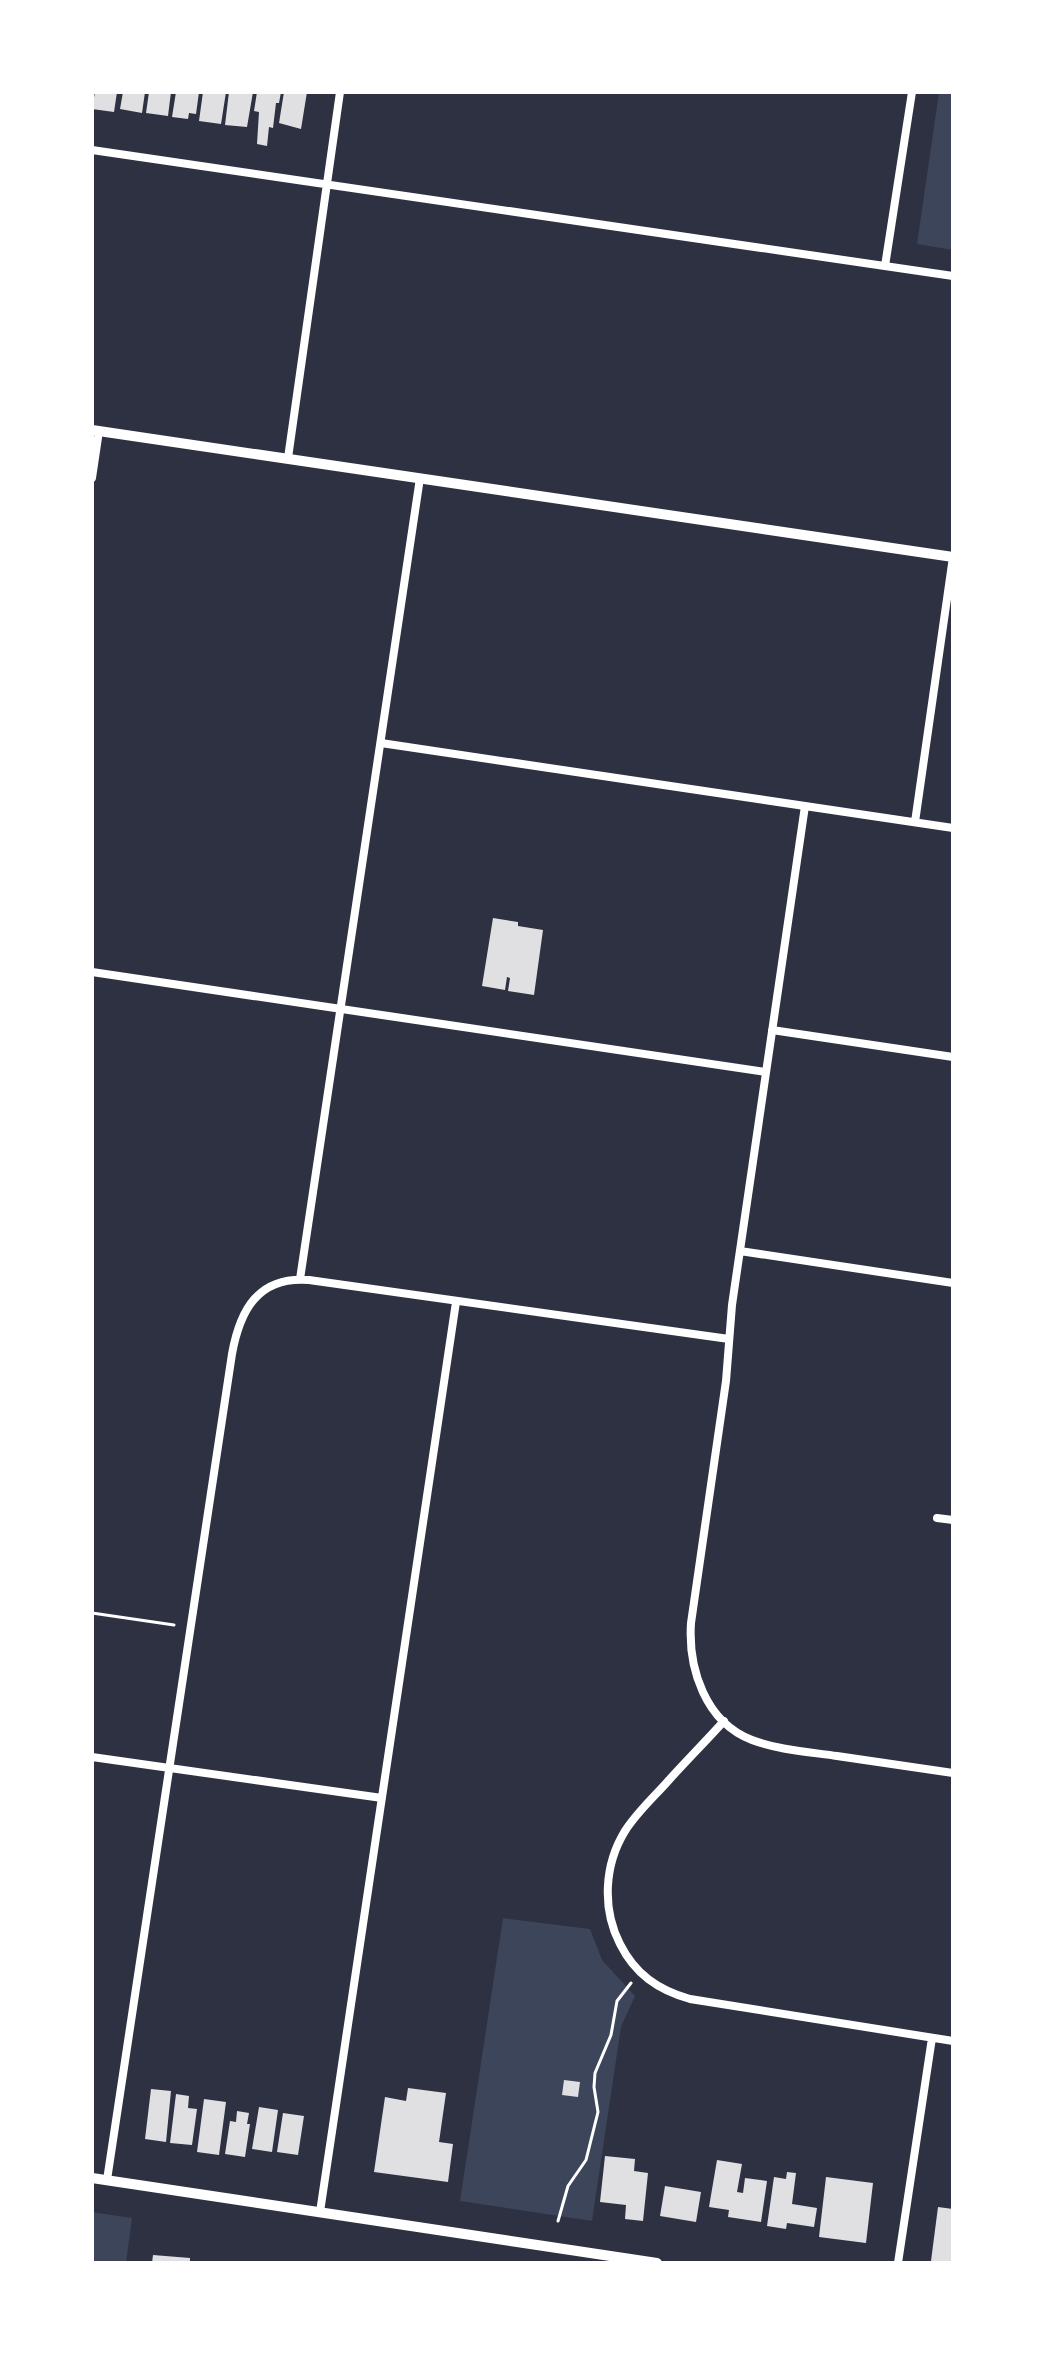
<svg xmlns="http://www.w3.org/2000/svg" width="1045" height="2355" font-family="'Alegreya Sans',sans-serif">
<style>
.green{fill:#3c4559}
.building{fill:#e0e0e3}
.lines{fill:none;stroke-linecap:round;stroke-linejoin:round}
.path{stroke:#fff;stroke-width:3}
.minor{stroke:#fff;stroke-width:8}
.tertiary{stroke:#fff;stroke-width:10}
</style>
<rect width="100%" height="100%" fill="#2d3142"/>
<path class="green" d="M939,92H953V250L917,244Z
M503,1918L590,1929L602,1960L635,1996L621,2027L592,2221L460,2201Z
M92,2212L132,2218L126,2263H92Z"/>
<path class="building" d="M95,92H117L114,112L92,109Z
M123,92H145L142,113L120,109Z
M149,92H171L168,116L146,113Z
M176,92H199L196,114L189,113L188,119L172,117Z
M203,92H226L221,124L199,121Z
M229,92H253L247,127L225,125Z
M257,92H281L279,103H276L273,128L269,127L267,146L257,144L259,112L254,111Z
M284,92H307L301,129L279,123Z
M493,918L518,922V926L543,930L534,995L508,991L510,978L507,977L505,990L482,986Z
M564,2080L580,2082L578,2097L562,2095Z
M408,2088L446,2093L439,2142L453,2144L448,2182L374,2172L385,2097L406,2101Z
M151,2089L171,2091L166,2142L145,2139Z
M176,2094L189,2096L188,2108L197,2109L192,2145L170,2143Z
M204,2099L226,2102L219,2155L197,2152Z
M259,2107L278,2110L272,2152L252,2149Z
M237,2111L249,2113L247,2124H250L245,2157L225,2154L230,2121L236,2122Z
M283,2113L304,2116L298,2155L277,2152Z
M605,2156L635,2159L634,2171L648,2173L643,2221L625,2219L626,2205L600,2202Z
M717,2160L742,2164L737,2192L743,2193L745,2178L767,2181L761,2222L728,2217L729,2210L709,2207Z
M787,2172L796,2173L792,2204L817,2208L814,2227L787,2223L786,2229L767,2226L774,2177L786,2179Z
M826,2177L873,2183L866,2243L819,2237Z
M665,2186L701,2192L696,2222L660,2216Z
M938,2207L953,2209V2263L931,2261Z
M153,2255L190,2258V2263H152Z"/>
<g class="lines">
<path class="path" d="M92,1613L174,1625
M558,2221L568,2186L586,2160L598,2112L594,2087L595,2073L611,2035L617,2001L631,1983"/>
<path class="minor" d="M92,150L953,276
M885,266L912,92
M288,458L340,92
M92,478L99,431
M381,743L953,828
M805,806L732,1305L726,1381L691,1623C688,1668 705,1722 752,1740C779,1750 809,1752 837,1756C876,1762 914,1767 953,1773
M915,822L953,557
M92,972L766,1072
M772,1030L953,1057
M740,1251L953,1283
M300,1279L420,478
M937,1518L953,1520
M724,1721C706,1741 687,1760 669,1780C654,1797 637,1812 625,1831C604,1865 602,1909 620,1944C635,1974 658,1990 690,1999L953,2041
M92,1757L382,1798
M107,2180L232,1354C240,1310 258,1276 309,1280L729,1339
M320,2212L456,1302
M898,2263L932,2038"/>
<path class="tertiary" d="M92,430L953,557
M92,2178L657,2263"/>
</g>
<rect width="1045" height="2355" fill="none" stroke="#ffffff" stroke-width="188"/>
</svg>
